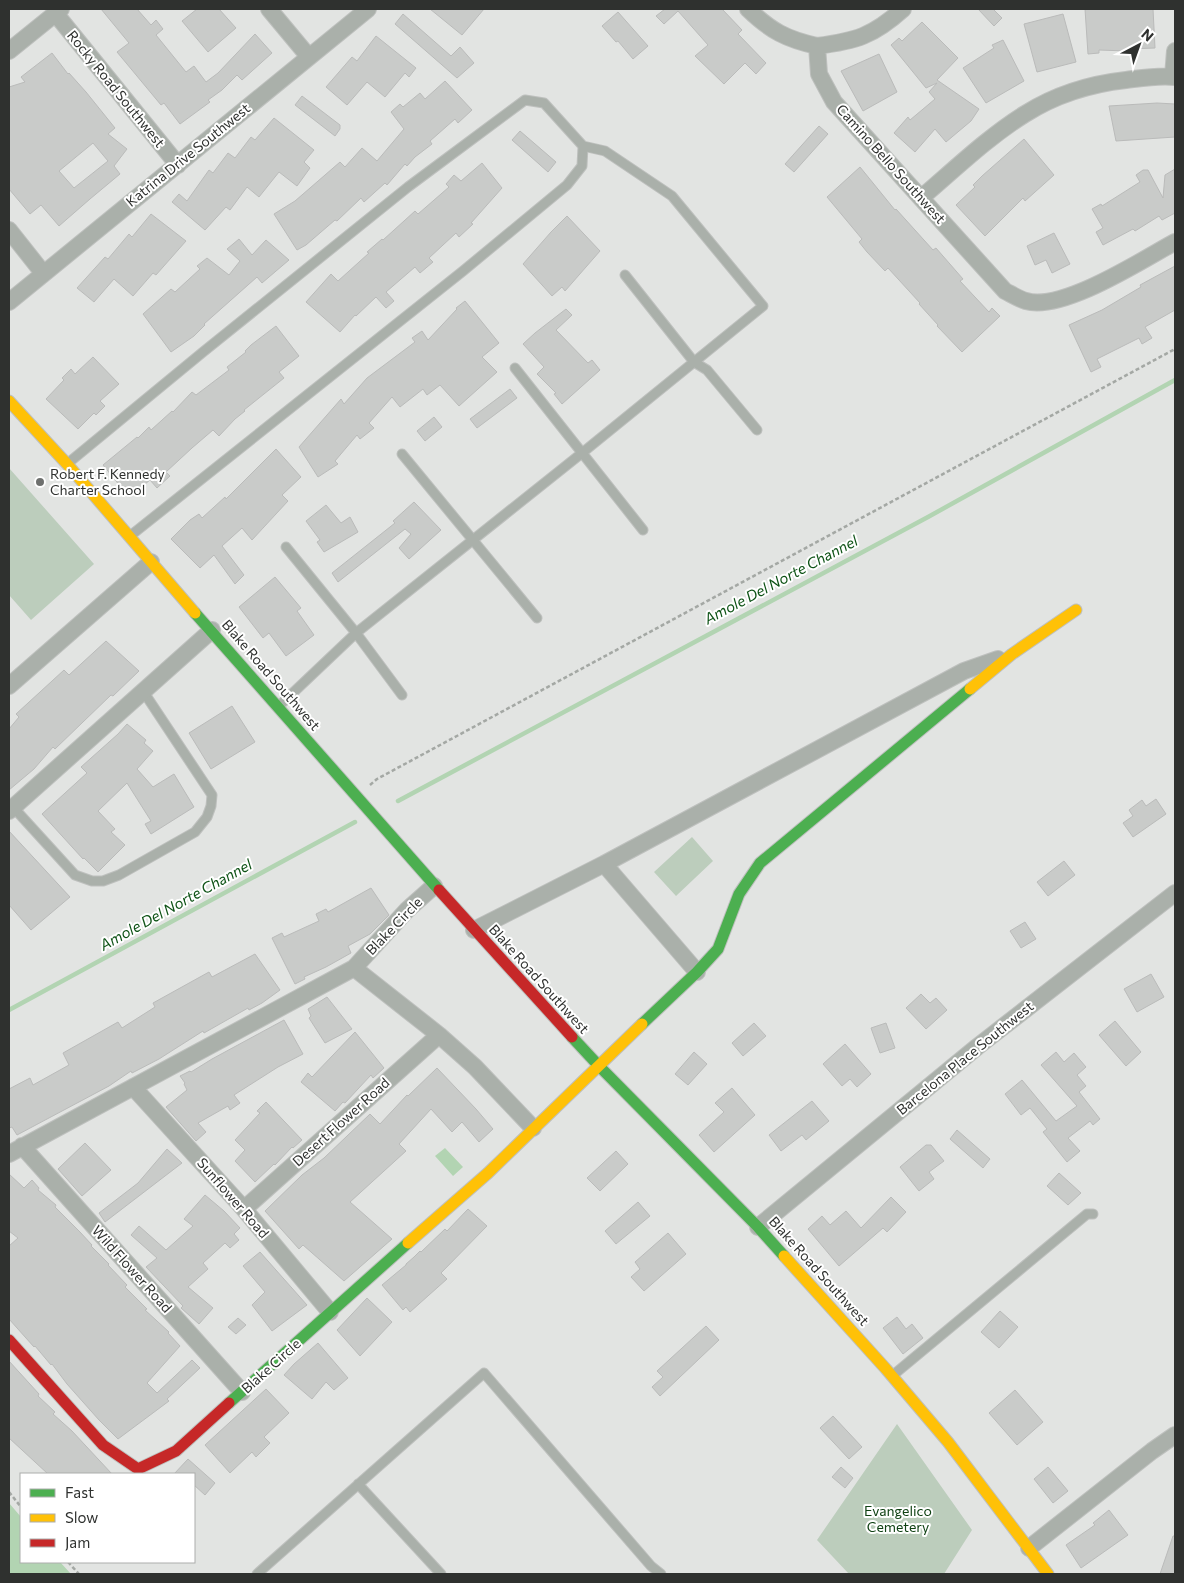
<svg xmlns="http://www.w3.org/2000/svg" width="1184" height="1583" font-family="Commissioner,sans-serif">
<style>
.green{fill:#bccdbc}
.water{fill:#b2d4b2}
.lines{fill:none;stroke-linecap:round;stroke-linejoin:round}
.stream{stroke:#b2d4b2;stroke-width:4.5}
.building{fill:#c9cbc9;stroke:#babbba;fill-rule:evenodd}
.lane-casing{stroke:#bec0be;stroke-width:11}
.street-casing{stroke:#bec0be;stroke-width:18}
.fast-casing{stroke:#bec0be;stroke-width:13}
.slow-casing{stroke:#bec0be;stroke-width:13}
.jam-casing{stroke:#bec0be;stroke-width:13}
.path{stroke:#a4a8a4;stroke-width:2.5;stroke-dasharray:4 2.5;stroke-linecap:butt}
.lane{stroke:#aab0aa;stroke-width:9}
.street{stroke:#aab0aa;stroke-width:16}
.fast{stroke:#4caf50;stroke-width:11}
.slow{stroke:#ffc107;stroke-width:11}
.jam{stroke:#c62828;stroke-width:11}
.poi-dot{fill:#6e706e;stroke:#fff;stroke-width:2}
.labels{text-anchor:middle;stroke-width:4;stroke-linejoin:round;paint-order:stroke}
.street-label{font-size:14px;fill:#2f312f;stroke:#fff}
.poi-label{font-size:14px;fill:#2f312f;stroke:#fff;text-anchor:start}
.park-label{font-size:14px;fill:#0f4113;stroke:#fff}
.water-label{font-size:15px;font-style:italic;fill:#0d5215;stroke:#fff}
</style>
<rect width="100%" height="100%" fill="#e2e4e2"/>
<path class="green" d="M9,468L94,564L31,620L9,595Z
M692,837L713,861L676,896L654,872Z
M897,1424L972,1530L944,1574H849L817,1540Z"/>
<path class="water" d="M445,1148L463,1167L453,1176L435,1156Z
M9,1503L21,1517V1562H60L71,1574H9Z"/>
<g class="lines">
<path class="stream" d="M398,801L928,517L1175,380
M9,1010L355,822"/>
</g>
<path class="building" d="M101,9H137L151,25L156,20L163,29L156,35L186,72L194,66L206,82L218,73L255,34L272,53L242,80L237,75L222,90L208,100L210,102L180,124L164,103L161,105L117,52L129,43Z
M197,9H219L236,28L208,52L182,21Z
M430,9H484L462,35Z
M665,9H722L742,30L738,34L766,63L756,74L745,63L724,84L695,56L708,45L678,11L664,24L656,16Z
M978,9H993L1002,18L994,26Z
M1085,9H1153L1155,48L1127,49V51L1099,50V53L1088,54Z
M618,12L648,46L633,59L618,41L616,42L602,26Z
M403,14L451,56L460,47L474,63L457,78L395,24Z
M1063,14L1076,62L1037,72L1024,24Z
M922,22L958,58L937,80L979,109L971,121L946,142L935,129L915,152L894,133L908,117L910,120L935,99L929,92L937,83L926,88L891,45L899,38L902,41Z
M376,36L416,68L409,77L405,73L385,97L367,82L347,105L326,87L352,57L357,61Z
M1003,40L1024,81L986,103L963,68L994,48L992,45Z
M52,53L68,74L69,73L86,92L115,128L108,134L127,149L114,166L120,174L90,199L59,226L41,205L30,214L9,189V87L25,82L21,77ZM93,143L108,161L74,188L59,171Z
M879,54L897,92L863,111L841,71Z
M445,81L472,110L458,123L455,119L430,141L432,144L415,157L407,166L405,164L387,185L385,183L364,202L361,198L337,221L335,220L306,245L297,250L274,214L295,201L340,162L345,167L362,148L377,161L404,129L391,112L400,104L403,107L420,93L425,99Z
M302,96L340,125V129L335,136L295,105Z
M1157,103L1175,104V137L1116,141L1109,106Z
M274,118L314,150L304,162L310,168L297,186L279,172L259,197L247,187L230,210L226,207L205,230L172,202L179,194L187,201L209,170L213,173L228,153L235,158L251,137L255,140Z
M819,126L828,134L794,172L785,164Z
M520,131L556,162L548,172L512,140Z
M1024,139L1054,175L1025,201L1023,198L985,236L956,205L975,187L973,185L982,176Z
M482,163L502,188L471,223L473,224L459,237L456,233L429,258L433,262L420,273L415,267L386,292L394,301L386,308L376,297L356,316L355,315L340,332L306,302L331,274L338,281L369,253L367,252L382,239L383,240L415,211L418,214L449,187L446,184L454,175L461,181Z
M860,167L895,210L896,209L933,250L936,248L963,279L960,281L989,312L992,308L1000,316L962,352L937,326L938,325L919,304L920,303L888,268L885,271L867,252L859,242L862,239L827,197Z
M1175,169V213L1162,220L1159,216L1135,231L1133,229L1103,245L1096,232L1103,228L1092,209L1101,204L1102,206L1140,182L1136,175L1143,170H1148L1163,198L1165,175Z
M151,214L186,241L156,275L153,273L133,296L114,279L94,302L77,288L105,257L108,259L129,234L132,237Z
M567,216L600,251L565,291L562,287L552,296L523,264L551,232Z
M1054,233L1070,264L1052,273L1046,260L1035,265L1027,246Z
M239,239L252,255L266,240L289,260L262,283L257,277L204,324L205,325L194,336L171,352L143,314L171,289L175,292L200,269L197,266L207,258L229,275L240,261L227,249Z
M1175,266V310L1145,327L1152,338L1142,344L1139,338L1097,359L1101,367L1091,372L1069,325L1102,310L1141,287L1140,285Z
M465,301L499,343L482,357L497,372L459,406L440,385L427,395L423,389L400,407L392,397L369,423L374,428L360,439L357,435L335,461L338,464L318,477L299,447L341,399L344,404L367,378L415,342L412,338L422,331L428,340L457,309L456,308Z
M566,309L572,315L556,330L588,363L592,360L600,370L562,404L554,394L556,393L537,374L544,367L523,344L535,333Z
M276,326L299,356L279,372L284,378L244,410L245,411L235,419L219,436L213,430L192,448L166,472L170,476L157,488L150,480L129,497L103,465L137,437L138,438L149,427L151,430L172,411L173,412L192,392L196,395L229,370L227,367L246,352L245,351L251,345Z
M93,357L119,384L100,401L105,406L96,415L94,413L78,429L46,399L64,380L62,378L71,369L75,374Z
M510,389L517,398L477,428L470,419Z
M434,417L442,427L425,441L417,431Z
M276,449L301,477L282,495L288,501L252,540L242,528L222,546L244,575L235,584L214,555L200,568L171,539L190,520L199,514L202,518L225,497L226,499Z
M414,502L441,530L409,559L399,548L411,534L405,529L338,582L332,573L395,523L393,521Z
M326,505L341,523L350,517L358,532L324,552L317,542L320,540L306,521Z
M275,577L301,608L297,611L314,635L286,656L269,633L263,638L239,607Z
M106,641L139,671L113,696L111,695L55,749L53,747L34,769L9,790V729L19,717L16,714L64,670L69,675Z
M232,706L255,742L211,769L189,733Z
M127,724L146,740L144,743L153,751L137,769L153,787L174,774L194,807L151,834L145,824L151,821L127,783L98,811L115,829L111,832L125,845L98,872L84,858L83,859L42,814L87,773L81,767L118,734Z
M1156,799L1166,814L1133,837L1123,823L1133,816L1129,810L1142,800L1146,806Z
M9,831L70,897L31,930L9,905Z
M1064,861L1075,875L1048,896L1037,882Z
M371,888L389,915L370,934L348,946L351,953L326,967L304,977L305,979L295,984L272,938L282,933L284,937L319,921L316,914L326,909L328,912Z
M1025,922L1036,939L1021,948L1010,931Z
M255,954L280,990L262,1003L249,1010L248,1008L204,1033L203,1031L159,1059L132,1073L131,1071L109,1086L17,1135L12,1127L9,1128V1089L30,1078L33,1085L69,1065L63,1053L118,1022L122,1028L155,1007L153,1003L209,972L212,977Z
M1151,974L1164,997L1137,1012L1124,989Z
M921,994L930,1003L936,998L947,1010L926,1029L906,1008Z
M327,997L352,1029L325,1043L309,1018L311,1016L308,1009Z
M284,1020L303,1054L278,1067L234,1095L240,1103L230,1110L228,1106L198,1123L206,1132L196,1141L166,1107L187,1090L184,1084L185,1083L180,1076L190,1071L191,1072L212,1059Z
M1115,1021L1141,1052L1126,1066L1099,1035Z
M754,1023L766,1036L743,1056L732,1043Z
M886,1023L895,1048L880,1053L871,1028Z
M355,1032L384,1068L373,1078L371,1075L345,1103L343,1102L335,1111L301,1082L308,1073L312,1077Z
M845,1044L871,1074L857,1087L850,1079L842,1086L823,1064Z
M694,1052L707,1064L688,1085L675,1074Z
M1056,1052L1064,1062L1074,1053L1086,1067L1077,1075L1086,1086L1079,1092L1100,1119L1093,1125L1090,1121L1068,1138L1080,1151L1067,1162L1043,1132L1047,1129L1030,1108L1021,1115L1005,1094L1022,1080L1056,1121L1077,1106L1041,1065Z
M437,1068L476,1109L493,1129L479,1142L462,1122L452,1132L431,1109L399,1144L406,1151L350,1202L392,1239L344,1281L303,1245L299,1249L265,1211L302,1175L324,1158L370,1114L380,1124L407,1095L408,1096Z
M732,1088L755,1115L714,1152L699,1135L724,1112L715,1103Z
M812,1101L829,1121L806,1140L802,1135L781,1151L769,1135Z
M266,1102L302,1140L293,1148L292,1147L275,1165L274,1164L255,1182L235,1161L245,1150L235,1140L260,1113L257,1111Z
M957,1130L990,1159L983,1168L950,1139Z
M85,1143L111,1170L82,1196L58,1169Z
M926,1145H931L944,1161L929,1172L934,1179L919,1191L900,1167Z
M167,1149L182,1163L105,1222L99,1213L138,1183Z
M616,1151L628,1164L600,1191L587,1178Z
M1059,1173L1081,1193L1068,1205L1047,1186Z
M9,1174L24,1188L32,1180L39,1188L38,1190L56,1205L55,1207L80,1232L92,1245L91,1246L109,1264L108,1265L127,1285L125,1287L147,1309L145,1310L169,1332L168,1333L180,1346L147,1383L157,1393L192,1360L200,1368L167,1399L169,1401L118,1439L99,1420L67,1384L52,1364L51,1365L35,1346L34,1347L9,1319V1246L18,1238L9,1231Z
M205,1195L224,1211L240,1228L234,1234L239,1240L230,1248L225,1243L203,1263L208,1269L188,1287L213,1308L199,1324L181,1308L183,1306L146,1267L157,1258L131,1235L139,1226L166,1250L193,1226L184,1219Z
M891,1197L906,1212L887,1232L883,1228L839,1266L808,1229L822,1216L830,1225L846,1211L861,1228Z
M638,1202L650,1216L616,1244L605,1231Z
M468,1209L487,1226L441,1273L447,1279L410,1312L406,1307L403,1310L382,1285L406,1265V1264L414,1257L420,1251L421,1252L445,1229L447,1231Z
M668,1233L686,1254L644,1291L631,1277L640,1269L635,1262Z
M260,1252L307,1305L272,1331L252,1305L265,1292L243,1266Z
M367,1298L392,1322L360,1356L337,1330Z
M1000,1311L1018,1327L999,1348L981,1332Z
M897,1317L906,1329L912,1324L923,1338L903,1354L883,1328Z
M238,1318L246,1325L236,1334L228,1327Z
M706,1326L719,1340L660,1396L652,1387L663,1377L657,1371Z
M318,1343L348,1378L334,1390L326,1382L312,1399L284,1375L294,1364Z
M9,1361L39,1394L38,1396L55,1412L53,1414L72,1431L112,1474H48L9,1438Z
M266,1389L289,1413L264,1437L270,1443L256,1457L252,1452L230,1473L205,1445Z
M1015,1390L1043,1422L1017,1445L989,1413Z
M833,1416L862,1447L849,1459L820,1428Z
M188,1459L215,1483L205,1495L194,1485V1474H174Z
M841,1467L853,1478L845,1488L832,1477Z
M1048,1467L1068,1491L1053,1503L1034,1479Z
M1109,1510L1128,1535L1081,1568L1066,1545L1095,1525L1093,1523Z
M1173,1536H1175V1574H1160Z"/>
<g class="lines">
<defs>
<path id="lane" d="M625,275L694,362L707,370L757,430
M515,368L643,530
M402,454L537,618
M67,464L203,352L408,187L525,100L544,103L583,146L582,166L567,185L463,271L130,536
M286,547L356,633L402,695
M279,706L356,633L582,453L763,306L672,196L605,151L583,146
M13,807L75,875L92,881H103L119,875L195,832L207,817L211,806L212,795L143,691
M892,1376L1087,1214H1093
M358,1484L441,1574
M257,1574L484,1373L651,1566L661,1574"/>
<path id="street" d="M269,9L309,57
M748,9C771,31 786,39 817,46L819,74L834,102L1005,291C1011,294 1019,299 1026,301C1062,312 1142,260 1175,242
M55,13L178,165
M817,46C856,41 873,36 903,9
M9,51L61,9
M1173,76L1175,51
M921,198C955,169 988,137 1025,114C1055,95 1090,84 1126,80C1142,78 1159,75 1175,77
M9,230L43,273
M9,302L368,9
M9,686L151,562
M9,811L212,630
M604,864L697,972
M474,930L604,864L964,671L998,659
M354,968L439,1035L475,1067L533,1128
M133,1087L244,1209L330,1312
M22,1146L242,1392
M9,1154L354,968L407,910L434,886
M244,1209L439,1035
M758,1227L977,1047L1175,893
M1029,1548L1152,1451L1175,1435"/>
<path id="fast" d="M195,613L439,890
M642,1024L697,972L718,949L739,894L760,863L970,689
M572,1037L598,1065L758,1227L784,1256
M229,1403L408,1243"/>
<path id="slow" d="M9,401L67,464L195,613
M970,689L1012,654L1076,610
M408,1243L488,1173L642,1024
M784,1256L886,1369L948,1442L1048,1574"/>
<path id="jam" d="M439,890L572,1037
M9,1340L103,1445L138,1469L176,1451L229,1403"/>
</defs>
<use href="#lane" class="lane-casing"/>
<use href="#street" class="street-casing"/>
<use href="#fast" class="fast-casing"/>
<use href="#slow" class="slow-casing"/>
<use href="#jam" class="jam-casing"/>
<path class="path" d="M370,785L377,779L1175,349
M9,1492L21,1507
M68,1562L79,1574"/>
<use href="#lane" class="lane"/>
<use href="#street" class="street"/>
<use href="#fast" class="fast"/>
<use href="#slow" class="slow"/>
<use href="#jam" class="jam"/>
</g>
<circle class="poi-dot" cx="40" cy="482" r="5"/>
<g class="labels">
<g class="street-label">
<text transform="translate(116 89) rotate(51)" y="5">Rocky Road Southwest</text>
<text transform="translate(188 155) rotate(-39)" y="5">Katrina Drive Southwest</text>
<text transform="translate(891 164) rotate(48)" y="5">Camino Bello Southwest</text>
<text transform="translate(271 675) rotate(49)" y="5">Blake Road Southwest</text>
<text transform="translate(394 926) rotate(-46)" y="5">Blake Circle</text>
<text transform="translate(539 979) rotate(48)" y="5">Blake Road Southwest</text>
<text transform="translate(965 1058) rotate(-39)" y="5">Barcelona Place Southwest</text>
<text transform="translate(341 1122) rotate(-42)" y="5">Desert Flower Road</text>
<text transform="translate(233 1198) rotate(49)" y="5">Sunflower Road</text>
<text transform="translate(132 1269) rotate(48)" y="5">Wild Flower Road</text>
<text transform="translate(819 1271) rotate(48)" y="5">Blake Road Southwest</text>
<text transform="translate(271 1366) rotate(-42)" y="5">Blake Circle</text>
</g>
<g class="poi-label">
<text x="50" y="479">Robert F. Kennedy<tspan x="50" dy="16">Charter School</tspan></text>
</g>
<g class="park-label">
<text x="898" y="1516">Evangelico<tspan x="898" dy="16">Cemetery</tspan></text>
</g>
<g class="water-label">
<text transform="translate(781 580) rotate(-28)" y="5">Amole Del Norte Channel</text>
<text transform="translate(176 905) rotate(-29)" y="5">Amole Del Norte Channel</text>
</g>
</g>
<rect width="1184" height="1583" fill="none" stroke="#2f312f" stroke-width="20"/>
<rect x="20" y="1473" width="175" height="90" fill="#ffffff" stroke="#acadac"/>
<rect x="30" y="1489" width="25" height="8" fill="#4caf50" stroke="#acadac"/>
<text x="65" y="1498" font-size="15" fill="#2f312f">Fast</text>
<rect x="30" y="1514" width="25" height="8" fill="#ffc107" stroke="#acadac"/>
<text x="65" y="1523" font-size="15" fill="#2f312f">Slow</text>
<rect x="30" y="1539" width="25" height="8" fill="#c62828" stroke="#acadac"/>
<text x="65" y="1548" font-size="15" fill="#2f312f">Jam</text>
<g transform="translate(1139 45) rotate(41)" stroke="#ffffff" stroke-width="4" paint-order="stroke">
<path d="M0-4L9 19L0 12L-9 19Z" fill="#2f312f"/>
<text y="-8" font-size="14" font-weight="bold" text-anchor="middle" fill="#2f312f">N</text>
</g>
</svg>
